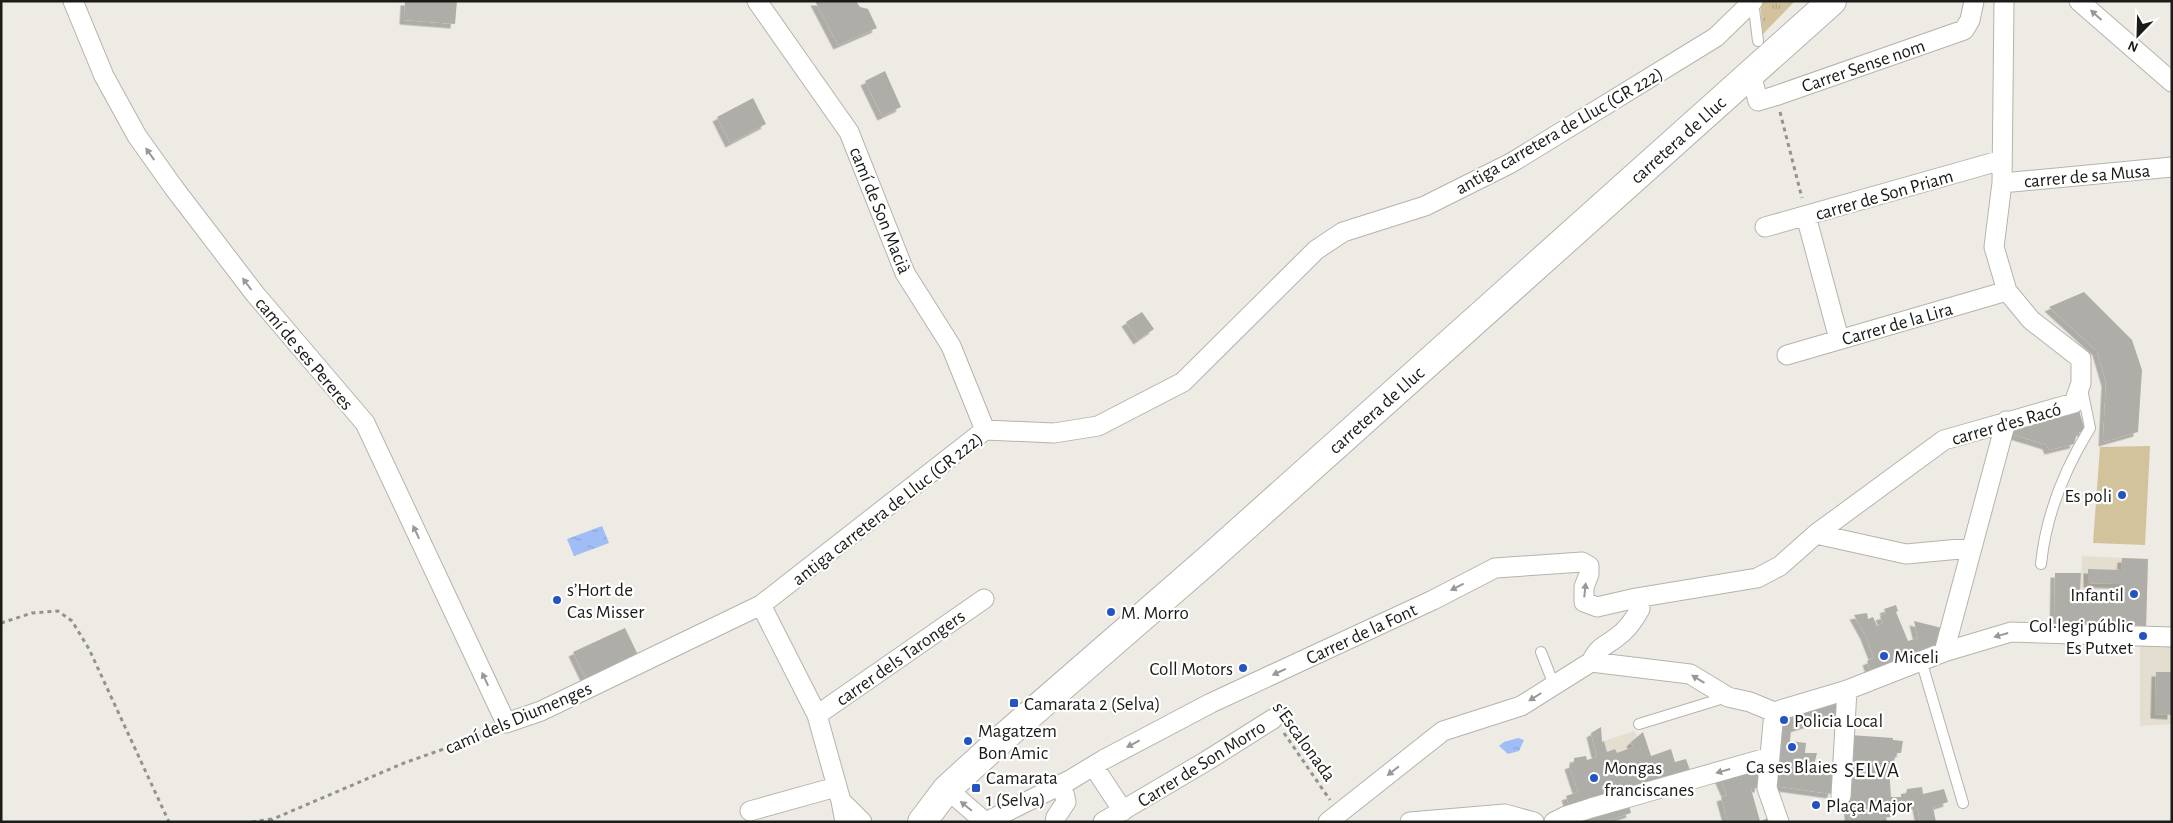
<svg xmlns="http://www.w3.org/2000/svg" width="2173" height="823" font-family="'Alegreya Sans',sans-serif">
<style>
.built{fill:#e4ded1}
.grass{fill:url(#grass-tufts)}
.pitch{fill:#d2c39c}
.water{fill:url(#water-ripples)}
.building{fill:#afada7;filter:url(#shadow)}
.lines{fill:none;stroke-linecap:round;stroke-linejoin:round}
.lane-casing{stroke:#b5b3ac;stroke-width:12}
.street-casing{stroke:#b5b3ac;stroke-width:21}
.secondary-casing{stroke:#b5b3ac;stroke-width:30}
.path{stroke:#93928d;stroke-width:3;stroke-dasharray:4 4;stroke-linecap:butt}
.lane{stroke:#fff;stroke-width:10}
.street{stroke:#fff;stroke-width:19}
.secondary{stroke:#fff;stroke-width:28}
.oneway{fill:#989897}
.poi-dot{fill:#2554c2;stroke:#fff;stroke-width:2}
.labels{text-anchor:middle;stroke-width:4.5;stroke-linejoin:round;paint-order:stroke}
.street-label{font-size:19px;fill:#1b1b18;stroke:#fff}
.poi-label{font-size:19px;fill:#1b1b18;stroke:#fff;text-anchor:start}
.quarter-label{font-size:21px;letter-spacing:1px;fill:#1b1b18;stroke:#fff}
</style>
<defs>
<pattern id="grass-tufts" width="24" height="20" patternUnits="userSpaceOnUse" patternTransform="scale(1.25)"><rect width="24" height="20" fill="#d2c39c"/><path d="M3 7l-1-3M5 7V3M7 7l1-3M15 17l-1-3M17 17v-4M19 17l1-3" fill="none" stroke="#b4a786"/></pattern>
<pattern id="water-ripples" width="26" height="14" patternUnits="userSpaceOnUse" patternTransform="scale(1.25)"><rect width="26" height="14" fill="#a0bdf6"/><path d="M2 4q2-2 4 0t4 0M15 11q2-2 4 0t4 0" fill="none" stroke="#89a2d2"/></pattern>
<filter id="shadow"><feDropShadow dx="-4.5" dy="4.5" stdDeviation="0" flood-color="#0004"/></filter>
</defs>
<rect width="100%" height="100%" fill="#eeebe5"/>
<path class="built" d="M2082,556L2148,559L2146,629L2172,643V724L2140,726V628L2080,626Z
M1634,731L1637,736L1631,743L1637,760L1608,755L1604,741Z"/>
<path class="grass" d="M1760,1H1795L1763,34Z"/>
<path class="pitch" d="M2150,446L2145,545L2093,543L2100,447Z"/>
<path class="water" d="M602,526L609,543L574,556L567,539Z
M1518,738L1524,740L1519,751L1508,754L1499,746L1504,742Z"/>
<path class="building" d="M405,1H457L455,24L404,20Z
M815,1H856L860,7L868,9L877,28L838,45Z
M885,71L901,107L882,116L865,81Z
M753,98L766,124L730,143L717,117Z
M2084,292L2132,340L2142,370L2138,432L2103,442L2106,382L2097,351L2049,307Z
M1142,312L1154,329L1138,340L1126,322Z
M2078,407L2085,431L2077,433L2074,444L2049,450L2047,445L2011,434L2014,422Z
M2122,558L2148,559L2146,629L2054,628L2055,573H2081L2080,593L2121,594V584L2088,583V569L2121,570Z
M1896,605L1898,611L1896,612L1908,641L1918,638L1914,621L1942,628L1934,652L1872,674L1867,661L1874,658L1865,635L1854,615L1867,613L1868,619L1873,617L1877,626L1883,623L1880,616L1886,614L1884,609Z
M625,628L638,655L586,679L573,652Z
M2156,672H2172V715L2155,714Z
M1838,701V715L1791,729L1790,741L1806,743L1805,753H1817L1814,765L1837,769L1832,794L1774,786L1780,719Z
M1601,727L1602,742L1604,741L1607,752L1615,749L1617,753L1633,747L1631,742L1643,732L1651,756L1671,749L1675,762L1686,759L1691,773L1571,811L1566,796L1578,792L1569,765L1574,763V758L1586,756L1587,760L1597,757L1591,733Z
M1850,735L1893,738V740L1903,741L1901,753H1895L1894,767H1889L1891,797H1901V794H1906L1907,789L1922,787L1923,794L1944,789L1948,802L1933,807L1936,822H1920L1917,805H1907V801H1902L1903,807L1891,809V817L1881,818L1882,822H1850L1847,798Z
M1756,766L1761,770L1759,788L1751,789L1760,821L1769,818L1771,822H1728L1721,797L1727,795L1719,777Z
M1628,802L1631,813L1609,820L1610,822H1562Z"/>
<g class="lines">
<defs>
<path id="lane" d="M1753,1L1758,41
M2041,564C2046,515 2064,470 2090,428L2082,389
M1541,652L1554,685
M1921,660L1963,803
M1639,724L1727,697"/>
<path id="street" d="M73,1L104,76L137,136L174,188L255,294L365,423L506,723L541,711L761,605L985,430L1054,433L1098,426L1183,382L1316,250L1343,232L1425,206L1511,163L1716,37L1753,1
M757,1L849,132L905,273L951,346L985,430
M2079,1L2172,82
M1751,74L1758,101L1775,96L1964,30L1970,20L1974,1
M2002,183L2172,167
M1806,216L1839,339
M1765,227L2002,160
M1787,355L2007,291
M1816,534L1906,554L1971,548
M761,605L817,715L841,801
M1944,652L2011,632L2172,637
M1591,662C1600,645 1603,648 1617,637C1627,630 1634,620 1640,609L1636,598
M1774,712L1847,690L1944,652L2006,421
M1774,712L1767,788L1779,822
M817,715L984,599
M1100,776L1123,811
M947,789L985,822
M1841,796L1847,690
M750,811L836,787
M845,822L841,801L862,822
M986,822L1070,780L1103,760L1211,703L1433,600L1495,568L1582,562L1589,566V574L1584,587V602L1597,607L1636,598L1757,578L1780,566L1816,534L1944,440L2074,403L2081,383V359L2031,320L2007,291L1994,247L2002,183L2004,1
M1055,822L1056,817L1066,802L1062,784
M1103,822L1208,760L1273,719
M1328,822L1443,731L1521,706L1591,662L1690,674L1728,697L1750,702L1774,712
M1410,822L1505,814L1534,822
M1554,822L1566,816L1591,808L1770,757"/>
<g id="secondary">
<path id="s1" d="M922,822L947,789L1003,738L1210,558L1832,1"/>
</g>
</defs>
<use href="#lane" class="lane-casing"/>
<use href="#street" class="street-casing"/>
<use href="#secondary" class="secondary-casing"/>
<path class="path" d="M1780,112L1802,198
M1,623L32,613L58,611L72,621L89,649L169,822
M1284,733L1330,800
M252,822L272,819
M270,822L273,819L404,763L492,732"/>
<use href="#lane" class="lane"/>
<use href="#street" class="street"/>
<use href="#secondary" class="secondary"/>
</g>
<defs><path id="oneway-solid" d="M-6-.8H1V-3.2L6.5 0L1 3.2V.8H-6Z" transform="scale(1.25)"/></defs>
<g class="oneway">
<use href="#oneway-solid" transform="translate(2096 15) rotate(-138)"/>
<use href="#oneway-solid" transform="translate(150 154) rotate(-125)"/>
<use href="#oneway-solid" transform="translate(247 284) rotate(-127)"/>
<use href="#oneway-solid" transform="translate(416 532) rotate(-115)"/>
<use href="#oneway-solid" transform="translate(1457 587) rotate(153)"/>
<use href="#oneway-solid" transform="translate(1585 590) rotate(-84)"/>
<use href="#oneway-solid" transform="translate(2001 635) rotate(164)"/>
<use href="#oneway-solid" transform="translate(1279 672) rotate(155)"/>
<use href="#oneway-solid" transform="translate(485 679) rotate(-115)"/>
<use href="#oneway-solid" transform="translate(1698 679) rotate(-149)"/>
<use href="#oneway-solid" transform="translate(1535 697) rotate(148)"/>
<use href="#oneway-solid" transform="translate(1133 744) rotate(152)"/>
<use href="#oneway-solid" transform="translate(1393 771) rotate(142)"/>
<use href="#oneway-solid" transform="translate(1723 771) rotate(164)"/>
<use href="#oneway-solid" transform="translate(966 806) rotate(-141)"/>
</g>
<g class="poi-dot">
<circle cx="2122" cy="495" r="5"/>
<circle cx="2134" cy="594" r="5"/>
<circle cx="557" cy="600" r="5"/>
<circle cx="1111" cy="612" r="5"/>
<circle cx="2143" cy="636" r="5"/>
<circle cx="1884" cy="656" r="5"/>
<circle cx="1243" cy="668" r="5"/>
<rect x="1009" y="698" width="10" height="10" rx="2.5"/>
<circle cx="1784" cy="720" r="5"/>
<circle cx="968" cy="741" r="5"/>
<circle cx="1792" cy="747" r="5"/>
<circle cx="1594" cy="778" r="5"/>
<rect x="971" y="783" width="10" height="10" rx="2.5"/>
<circle cx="1816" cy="805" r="5"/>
</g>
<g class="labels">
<g class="street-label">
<text transform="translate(1863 65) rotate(-19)" y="7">Carrer Sense nom</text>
<text transform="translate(1559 130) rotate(-30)" y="7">antiga carretera de Lluc (GR 222)</text>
<text dy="7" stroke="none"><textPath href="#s1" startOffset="1019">carretera de Lluc</textPath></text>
<text transform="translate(2087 175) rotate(-5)" y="7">carrer de sa Musa</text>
<text transform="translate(1884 194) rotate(-16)" y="7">carrer de Son Priam</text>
<text transform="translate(881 210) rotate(68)" y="7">camí de Son Macià</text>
<text transform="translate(1897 323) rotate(-16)" y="7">Carrer de la Lira</text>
<text transform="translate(305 353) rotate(50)" y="7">camí de ses Pereres</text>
<text dy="7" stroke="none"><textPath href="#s1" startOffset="614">carretera de Lluc</textPath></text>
<text transform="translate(2006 423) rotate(-16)" y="7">carrer d'es Racó</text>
<text transform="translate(887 508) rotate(-38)" y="7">antiga carretera de Lluc (GR 222)</text>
<text transform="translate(1361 633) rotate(-25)" y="7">Carrer de la Font</text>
<text transform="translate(900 657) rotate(-35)" y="7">carrer dels Tarongers</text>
<text transform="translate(518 717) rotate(-23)" y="7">camí dels Diumenges</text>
<text transform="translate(1305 741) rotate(54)" y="7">s'Escalonada</text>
<text transform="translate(1201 763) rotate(-32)" y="7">Carrer de Son Morro</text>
</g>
<g class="poi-label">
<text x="2112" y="502" text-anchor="end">Es poli</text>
<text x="567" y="596">s’Hort de<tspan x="567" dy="22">Cas Misser</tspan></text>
<text x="2124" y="601" text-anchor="end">Infantil</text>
<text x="1121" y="619">M. Morro</text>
<text x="2133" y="632" text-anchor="end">Col·legi públic<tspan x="2133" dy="22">Es Putxet</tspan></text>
<text x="1894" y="663">Miceli</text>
<text x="1233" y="675" text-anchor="end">Coll Motors</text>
<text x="1024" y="710">Camarata 2 (Selva)</text>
<text x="1794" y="727">Policia Local</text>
<text x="978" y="737">Magatzem<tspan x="978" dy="22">Bon Amic</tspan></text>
<text x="1792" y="773" text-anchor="middle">Ca ses Blaies</text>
<text x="1604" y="774">Mongas<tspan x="1604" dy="22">franciscanes</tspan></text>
<text x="986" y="784">Camarata<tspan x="986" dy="22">1 (Selva)</tspan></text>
<text x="1826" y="812">Plaça Major</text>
</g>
<g class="quarter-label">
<text x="1872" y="777">SELVA</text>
</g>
</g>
<rect width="2173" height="823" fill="none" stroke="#1b1b18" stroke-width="5"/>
<g transform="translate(2138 35) rotate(203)" stroke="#ffffff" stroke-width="4" paint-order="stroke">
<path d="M0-4L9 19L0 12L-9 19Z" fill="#1b1b18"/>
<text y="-8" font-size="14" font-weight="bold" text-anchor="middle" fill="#1b1b18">N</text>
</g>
</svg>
